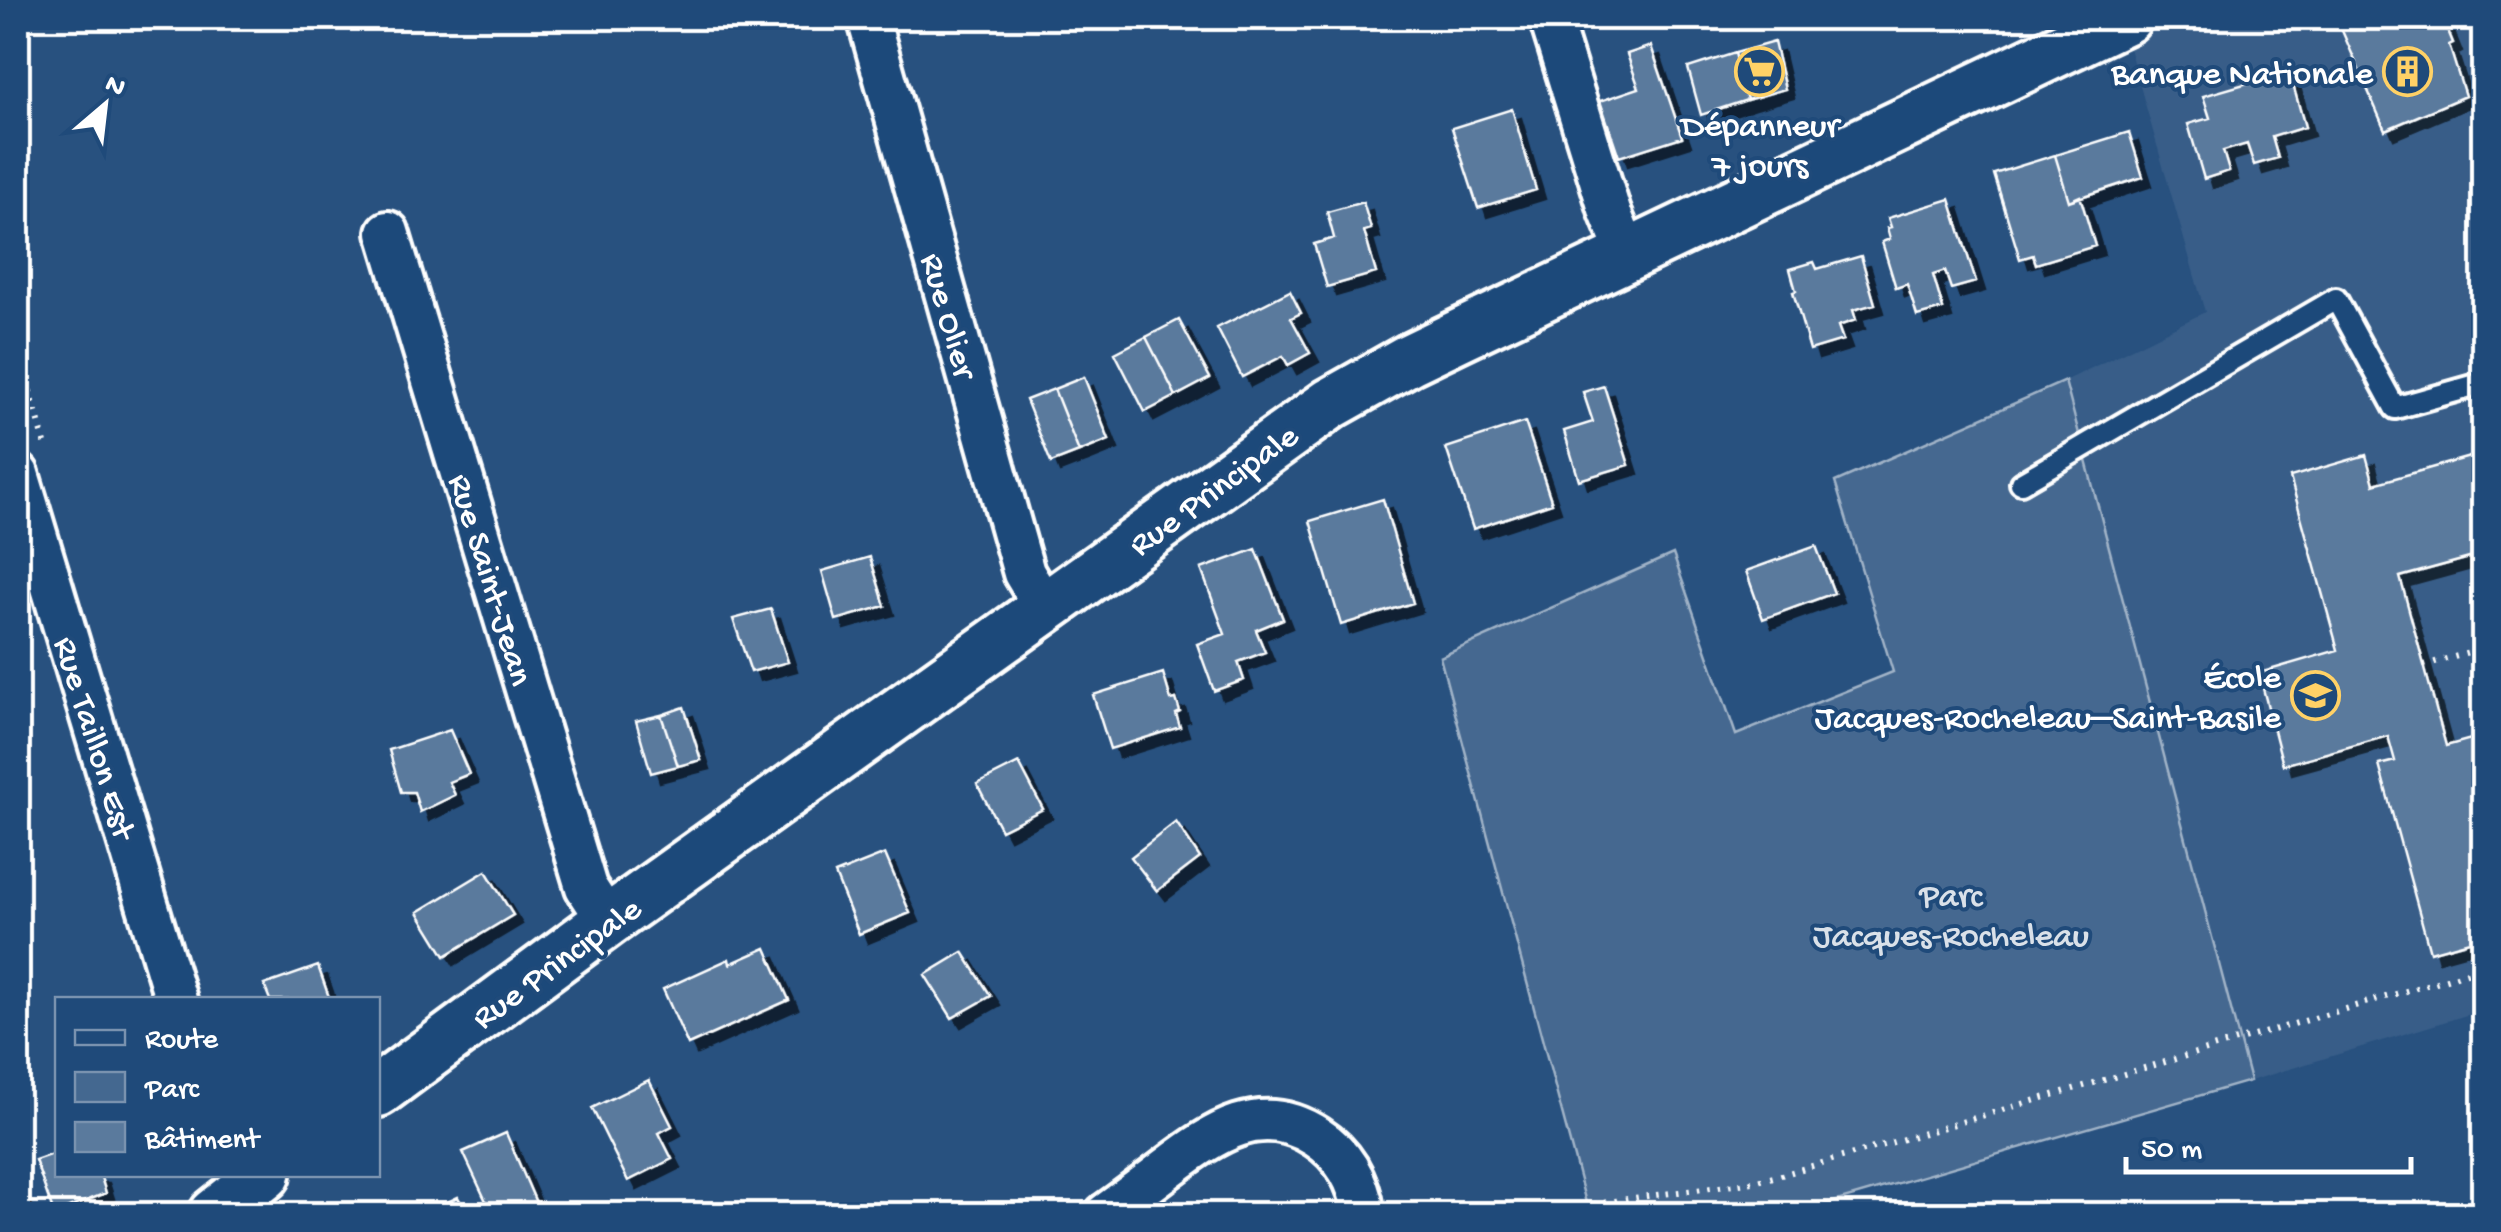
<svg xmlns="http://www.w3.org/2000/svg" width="2501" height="1232" font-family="'Gochi Hand',sans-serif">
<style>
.built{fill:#375d88}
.green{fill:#446890;stroke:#a2b4c8;stroke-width:2.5}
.building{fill:#5a7a9d;stroke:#fff;stroke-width:2.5;filter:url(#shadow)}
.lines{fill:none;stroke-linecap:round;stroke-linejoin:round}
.service-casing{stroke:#fff;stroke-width:28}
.minor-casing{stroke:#fff;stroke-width:48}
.tertiary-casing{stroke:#fff;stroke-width:58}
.path{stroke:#fff;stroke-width:6;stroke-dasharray:2.5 8;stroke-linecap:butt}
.service{stroke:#1f4a7a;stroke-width:20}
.minor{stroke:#1f4a7a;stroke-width:40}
.tertiary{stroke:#1f4a7a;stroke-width:50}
.labels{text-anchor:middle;stroke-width:8;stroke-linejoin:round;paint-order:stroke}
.poi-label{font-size:35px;fill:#fff;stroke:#1f4a7a;text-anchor:end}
.street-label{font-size:35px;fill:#fff;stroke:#1f4a7a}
.park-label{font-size:35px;fill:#dae1e9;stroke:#1f4a7a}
</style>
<defs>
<filter id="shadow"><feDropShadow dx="9" dy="9" stdDeviation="0" flood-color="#0009"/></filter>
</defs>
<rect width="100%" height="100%" fill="#28517f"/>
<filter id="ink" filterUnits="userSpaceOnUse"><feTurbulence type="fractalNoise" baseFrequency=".01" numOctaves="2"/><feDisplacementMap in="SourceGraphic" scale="20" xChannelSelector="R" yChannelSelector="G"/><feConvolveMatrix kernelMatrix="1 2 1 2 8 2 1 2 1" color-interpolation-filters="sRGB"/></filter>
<g filter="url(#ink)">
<path class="built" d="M2179,18H2483V1010L2250,1081L2065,381L2205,312L2127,41Z"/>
<path class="green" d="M2065,381L2250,1081L1792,1214H1589L1440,657L1673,554L1736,735L1893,672L1835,482Z"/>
<path class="building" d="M2359,18H2443L2453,43L2449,45L2465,96L2385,130L2340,26Z
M1774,42L1785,89L1747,100L1735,53Z
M1651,46L1682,137L1619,157L1600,101L1639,88L1627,54Z
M1735,53L1747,100L1701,115L1688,68Z
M2289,71L2305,127L2272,137L2278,158L2254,165L2247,144L2223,151L2229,171L2204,179L2188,124L2210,118L2203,96Z
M1512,109L1536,190L1478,208L1452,128Z
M2129,132L2143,177L2069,201L2055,155Z
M2055,155L2069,201L2080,196L2095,246L2036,264L2033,255L2020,259L1994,174Z
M1950,199L1976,282L1951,289L1945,271L1933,275L1943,309L1917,316L1907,284L1896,288L1882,242L1890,239L1887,228L1891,227L1888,218Z
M1363,202L1371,229L1364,231L1376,273L1327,287L1314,244L1334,238L1327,212Z
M1861,256L1875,304L1853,310L1856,320L1838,326L1843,340L1810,350L1793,292L1796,291L1790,269L1814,262L1817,269Z
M1290,291L1301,313L1291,318L1310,353L1288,365L1283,356L1242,377L1217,328Z
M1179,320L1210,378L1176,396L1146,337Z
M1146,337L1176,396L1145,412L1115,353Z
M1084,377L1109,440L1079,452L1054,389Z
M1604,386L1629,465L1579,480L1564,431L1593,422L1583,392Z
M1054,389L1079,452L1051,463L1026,400Z
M1525,422L1552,503L1473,529L1446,448Z
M2484,453V554L2400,577L2446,746L2471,739L2484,784V937L2430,952L2379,765L2395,761L2388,736L2283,765L2259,673L2338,650L2290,477L2366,455L2374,484Z
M1383,499L1413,603L1341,625L1310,521Z
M1816,546L1834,593L1763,619L1746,571Z
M1256,549L1283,619L1256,630L1265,652L1238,662L1244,680L1214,691L1197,644L1225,634L1201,569Z
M870,557L885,606L836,620L822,571Z
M771,609L788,662L751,672L733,619Z
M1163,673L1171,700L1176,699L1180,712L1176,714L1180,727L1110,749L1093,695Z
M684,707L701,760L678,766L661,715Z
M661,715L678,766L651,773L636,721Z
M450,730L469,774L449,782L455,795L420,812L414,792H401L389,750Z
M1019,763L1043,809L1001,830L977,784Z
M1176,822L1200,858L1157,891L1131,857Z
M885,854L910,913L859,934L835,874Z
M486,871L513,915L445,956L418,912Z
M766,948L789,1000L688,1045L663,989L729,959L730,964Z
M963,952L991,996L952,1018L925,975Z
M318,966L330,1000H270L264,985Z
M649,1080L672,1126L659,1133L672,1159L628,1181L592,1108Z
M506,1133L537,1205L511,1214L507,1207L492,1214L463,1152Z
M58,1152V1174H100L106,1193L54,1214L35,1160Z
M20,1190L31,1214H18V1191Z
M458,1197L467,1214H423Z"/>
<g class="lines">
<defs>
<path id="service" d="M2021,483L2336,299L2395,408L2484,383"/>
<path id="minor" d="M868,18L1024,573L1045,608
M1550,18L1610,212L1627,254
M388,232L586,887L608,921
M18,474L176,1000
M1106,1214C1127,1199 1148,1183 1169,1167C1214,1133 1261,1100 1317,1137C1345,1155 1359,1183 1364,1214"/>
<path id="tertiary" d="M378,1091L608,921L1330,404L1410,359L1464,333L2126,18
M215,1214L265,1174"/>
</defs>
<use href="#service" class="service-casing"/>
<use href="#minor" class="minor-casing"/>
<use href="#tertiary" class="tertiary-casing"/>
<path class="path" d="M18,350L47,450
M2424,665L2484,649
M1553,1214C1616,1197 1682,1193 1747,1183C1780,1177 1813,1165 1846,1156L2484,968"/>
<use href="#service" class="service"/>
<use href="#minor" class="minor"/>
<use href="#tertiary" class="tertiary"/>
</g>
</g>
<defs>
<symbol id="supermarket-ring" viewBox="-11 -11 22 22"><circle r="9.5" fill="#1f4a7a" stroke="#ffd166" stroke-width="1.5"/><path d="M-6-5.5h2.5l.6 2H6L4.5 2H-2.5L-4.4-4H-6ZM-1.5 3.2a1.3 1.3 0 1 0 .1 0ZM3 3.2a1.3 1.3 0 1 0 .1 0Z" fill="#ffd166"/></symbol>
<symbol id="building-ring" viewBox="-11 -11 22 22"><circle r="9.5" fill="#1f4a7a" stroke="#ffd166" stroke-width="1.5"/><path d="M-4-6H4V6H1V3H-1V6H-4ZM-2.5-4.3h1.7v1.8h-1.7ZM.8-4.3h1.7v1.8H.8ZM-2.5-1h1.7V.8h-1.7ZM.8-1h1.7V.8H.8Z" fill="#ffd166"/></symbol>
<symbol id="school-ring" viewBox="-11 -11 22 22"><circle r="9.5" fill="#1f4a7a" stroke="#ffd166" stroke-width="1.5"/><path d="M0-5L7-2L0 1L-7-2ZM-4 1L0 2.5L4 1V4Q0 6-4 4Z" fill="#ffd166"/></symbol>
</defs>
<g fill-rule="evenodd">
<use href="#supermarket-ring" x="1732" y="44" width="55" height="55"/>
<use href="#building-ring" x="2380" y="44" width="55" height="55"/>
<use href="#school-ring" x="2288" y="668" width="55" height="55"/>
</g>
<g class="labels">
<g class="poi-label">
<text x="2373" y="83">Banque Nationale</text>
<text x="1760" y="135" text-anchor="middle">Dépanneur<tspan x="1760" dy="40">7 jours</tspan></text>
<text x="2281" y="687">École<tspan x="2281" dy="40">Jacques-Rocheleau–Saint-Basile</tspan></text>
</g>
<g class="street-label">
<text transform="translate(951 315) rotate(74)" y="12">Rue Olier</text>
<text transform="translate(1212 488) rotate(-36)" y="12">Rue Principale</text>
<text transform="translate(493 579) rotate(73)" y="12">Rue Saint-Jean</text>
<text transform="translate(97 737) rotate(73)" y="12">Rue Taillon Est</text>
<text transform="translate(555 961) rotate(-36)" y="12">Rue Principale</text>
</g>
<g class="park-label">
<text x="1951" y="905">Parc<tspan x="1951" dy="40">Jacques-Rocheleau</tspan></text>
</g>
</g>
<rect width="2501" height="1232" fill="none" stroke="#1f4a7a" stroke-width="60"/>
<rect x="30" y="30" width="2441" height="1172" fill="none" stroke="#fff" stroke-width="4" filter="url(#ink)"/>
<rect x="55" y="997" width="325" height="180" fill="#1f4a7a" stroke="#7992af" stroke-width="2.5"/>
<rect x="75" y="1030" width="50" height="15" fill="#1f4a7a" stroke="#7992af" stroke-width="2.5"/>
<text x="145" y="1047" font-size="30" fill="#ffffff">Route</text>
<rect x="75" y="1072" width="50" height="30" fill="#446890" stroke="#7992af" stroke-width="2.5"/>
<text x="145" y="1097" font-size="30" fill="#ffffff">Parc</text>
<rect x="75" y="1122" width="50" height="30" fill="#5a7a9d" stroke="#7992af" stroke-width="2.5"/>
<text x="145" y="1147" font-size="30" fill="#ffffff">Bâtiment</text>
<g transform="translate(105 105) rotate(28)" stroke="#1f4a7a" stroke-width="8" paint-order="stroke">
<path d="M0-8L18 38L0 25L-18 38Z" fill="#ffffff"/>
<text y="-15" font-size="28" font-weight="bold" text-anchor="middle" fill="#ffffff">N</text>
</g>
<path d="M2126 1157v15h285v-15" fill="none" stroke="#ffffff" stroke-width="5"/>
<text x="2141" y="1157" font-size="30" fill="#ffffff" stroke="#1f4a7a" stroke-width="8" paint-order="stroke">50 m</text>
</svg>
